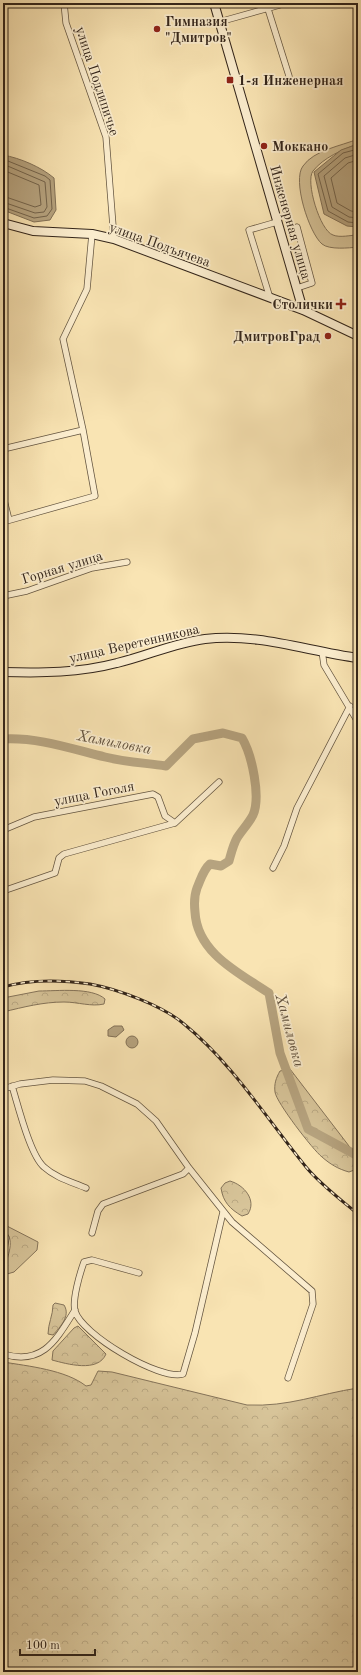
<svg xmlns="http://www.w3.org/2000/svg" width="361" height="1675" font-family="'Old Standard TT',serif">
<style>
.green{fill:#d7c499;stroke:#85745a}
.forest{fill:url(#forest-crowns);stroke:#85745a}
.water{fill:#b6a37f;stroke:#827157}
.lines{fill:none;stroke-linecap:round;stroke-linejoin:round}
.shore{stroke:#74644c;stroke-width:1}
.river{stroke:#b6a37f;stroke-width:9}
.street-casing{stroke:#645540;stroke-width:7}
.secondary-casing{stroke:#33251a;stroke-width:10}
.street{stroke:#fbedce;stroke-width:5.5}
.secondary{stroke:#fbedce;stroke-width:8}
.rail-casing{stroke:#33251a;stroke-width:3}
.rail{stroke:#fbedce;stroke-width:1.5;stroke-dasharray:4.5;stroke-linecap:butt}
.poi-dot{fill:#8f2418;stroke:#fbedce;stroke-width:1.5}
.labels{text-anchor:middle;stroke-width:3.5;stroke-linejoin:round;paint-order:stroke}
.poi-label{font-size:14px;font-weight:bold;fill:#33251a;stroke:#fbedce;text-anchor:start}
.street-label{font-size:14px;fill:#33251a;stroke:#fbedce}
.water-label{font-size:15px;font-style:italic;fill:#61513d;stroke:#fbedce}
</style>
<defs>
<pattern id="forest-crowns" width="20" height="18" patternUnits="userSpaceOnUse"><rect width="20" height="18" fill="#d7c499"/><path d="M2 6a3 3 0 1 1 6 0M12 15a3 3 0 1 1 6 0" fill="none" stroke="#b9a883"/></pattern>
</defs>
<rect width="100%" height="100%" fill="#f9e4b3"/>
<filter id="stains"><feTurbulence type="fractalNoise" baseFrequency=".005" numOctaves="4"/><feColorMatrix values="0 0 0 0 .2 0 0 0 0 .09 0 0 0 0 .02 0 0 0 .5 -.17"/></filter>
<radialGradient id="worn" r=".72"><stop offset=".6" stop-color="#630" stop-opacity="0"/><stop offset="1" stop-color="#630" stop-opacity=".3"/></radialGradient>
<path class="green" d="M358,139V144C343,149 323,158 313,171C305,181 320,231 333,235C340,238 351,235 358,235V247C349,248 329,250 322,244C309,233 292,180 303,166C314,150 341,146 358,139Z"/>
<path class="forest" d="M39,991C57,991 92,987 105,999L104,1004C91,1007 78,1002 64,1002C43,1002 24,1007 3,1012V998Z
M290,1069L349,1146L358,1161L357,1169L349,1172C338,1169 330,1164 322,1157C313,1150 276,1102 275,1092C274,1084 276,1078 280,1071Z
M230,1181C244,1185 257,1200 248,1214L242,1216C230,1209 223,1202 221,1188L225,1183Z
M3,1224L38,1242L37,1250L14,1272L7,1274L4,1270C7,1257 17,1238 3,1230Z
M55,1303L64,1305C71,1316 60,1327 53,1335L48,1334C48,1324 53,1315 53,1305Z
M78,1326L106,1354C98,1373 67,1364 52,1360L53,1351L74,1328Z
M3,1362C28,1366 66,1370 86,1386L91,1385L98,1371L112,1372L247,1405C289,1407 318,1394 358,1388V1672H3Z"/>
<path class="water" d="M358,144V227L347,226L324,214L314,172L341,150Z
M3,155C20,158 41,167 54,178L56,210L50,220L34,222L3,210Z
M114,1026H122L124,1030L116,1037L108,1036V1030Z
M126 1042a6 6 0 1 1 12 0a6 6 0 1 1-12 0Z"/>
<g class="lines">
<path class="shore" d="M358,149L343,153L318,174L328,211L348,222L358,223
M358,154L345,158L324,176L332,207L349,217L358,218
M3,159L45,176L50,180L52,209L47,216L34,218L3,207
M358,160L348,163L331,178L337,203L351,211L358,212
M3,164L45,182L47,207L44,212L35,213L3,202
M3,170L39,185L41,205L35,207L3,196"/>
<path class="river" d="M3,739C38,737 72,749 105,757C125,762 146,763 166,766L193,739L223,733L242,738C252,755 261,797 253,815C249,823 242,830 237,838C233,845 231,854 229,861L221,866L210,864C203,870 201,879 197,888C194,896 194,903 195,912C197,953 239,973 269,993L280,1053L308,1129L358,1156"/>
<defs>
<path id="street" d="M64,3L66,23L106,137L114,239
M268,9L289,76
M219,22L287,3
M297,288L312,283L297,227
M270,298L249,230L277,222
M3,449L83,430
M3,496L9,520
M3,522L95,496L83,430L63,339L87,289L92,234
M3,596L27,591L92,568L127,562
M322,651L324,665L358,722
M3,830L34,817L153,794L158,797L165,816L175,823
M273,868L284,846L297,808L350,706
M3,891L55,873L59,858L64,854L175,823L219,782
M12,1086C18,1105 30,1155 44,1167C56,1178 72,1182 86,1188
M3,1089L20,1084L53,1080L85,1081L101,1086L137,1104L156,1121L189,1168L232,1222L312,1291L313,1304L288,1378
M92,1233L98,1211L103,1204L183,1174L189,1168
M3,1256L6,1238
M139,1273L92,1260L84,1262C80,1273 72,1300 75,1311C81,1334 160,1381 183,1374L195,1333L223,1212
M3,1354C43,1366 56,1340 75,1310"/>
<path id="secondary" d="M214,3L303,310
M3,223L33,231L92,234L114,239L303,310L358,336
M3,672C42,673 79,673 117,663C147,656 174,643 205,639C259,633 306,651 358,658"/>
</defs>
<use href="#street" class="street-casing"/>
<use href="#secondary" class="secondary-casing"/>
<use href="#street" class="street"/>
<use href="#secondary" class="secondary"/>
<defs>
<path id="rail" d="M3,987C31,979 62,980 90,984C118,989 163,1006 184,1024C233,1064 267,1119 306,1167C321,1185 340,1199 358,1214"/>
</defs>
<use href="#rail" class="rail-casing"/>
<use href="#rail" class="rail"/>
</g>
<g class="poi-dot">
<circle cx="157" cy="29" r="4"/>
<rect x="226" y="76" width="8" height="8" rx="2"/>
<circle cx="264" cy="146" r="4"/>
<path d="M339 298h4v4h4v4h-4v4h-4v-4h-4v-4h4z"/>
<circle cx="328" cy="336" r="4"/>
</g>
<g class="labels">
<g class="poi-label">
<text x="165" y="26">Гимназия<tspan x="165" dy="16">"Дмитров"</tspan></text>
<text x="238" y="85">1-я Инженерная</text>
<text x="272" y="151">Моккано</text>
<text x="333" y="309" text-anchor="end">Столички</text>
<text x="320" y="341" text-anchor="end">ДмитровГрад</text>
</g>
<g class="street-label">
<text transform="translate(98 81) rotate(72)" y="5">улица Подлипичье</text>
<text transform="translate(291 222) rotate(74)" y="5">Инженерная улица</text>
<text transform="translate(160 244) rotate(20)" y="5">улица Подъячева</text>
<text transform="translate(62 567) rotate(-17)" y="5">Горная улица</text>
<text transform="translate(134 643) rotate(-13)" y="5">улица Веретенникова</text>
<text transform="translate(94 793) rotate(-11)" y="5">улица Гоголя</text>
</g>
<g class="water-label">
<text transform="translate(114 742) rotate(11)" y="5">Хамиловка</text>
<text transform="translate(290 1030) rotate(75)" y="5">Хамиловка</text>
</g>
</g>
<rect width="361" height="1675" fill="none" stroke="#f9e4b3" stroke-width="16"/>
<rect x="4" y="4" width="353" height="1667" fill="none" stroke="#33251a" stroke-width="2"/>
<rect x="8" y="8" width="345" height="1659" fill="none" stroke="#33251a"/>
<path d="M20 1649v6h75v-6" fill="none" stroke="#33251a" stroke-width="2"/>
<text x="26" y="1649" font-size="12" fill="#33251a" stroke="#fbedce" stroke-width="3" paint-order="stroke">100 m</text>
<rect width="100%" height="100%" filter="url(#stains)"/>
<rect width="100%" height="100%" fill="url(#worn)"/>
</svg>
